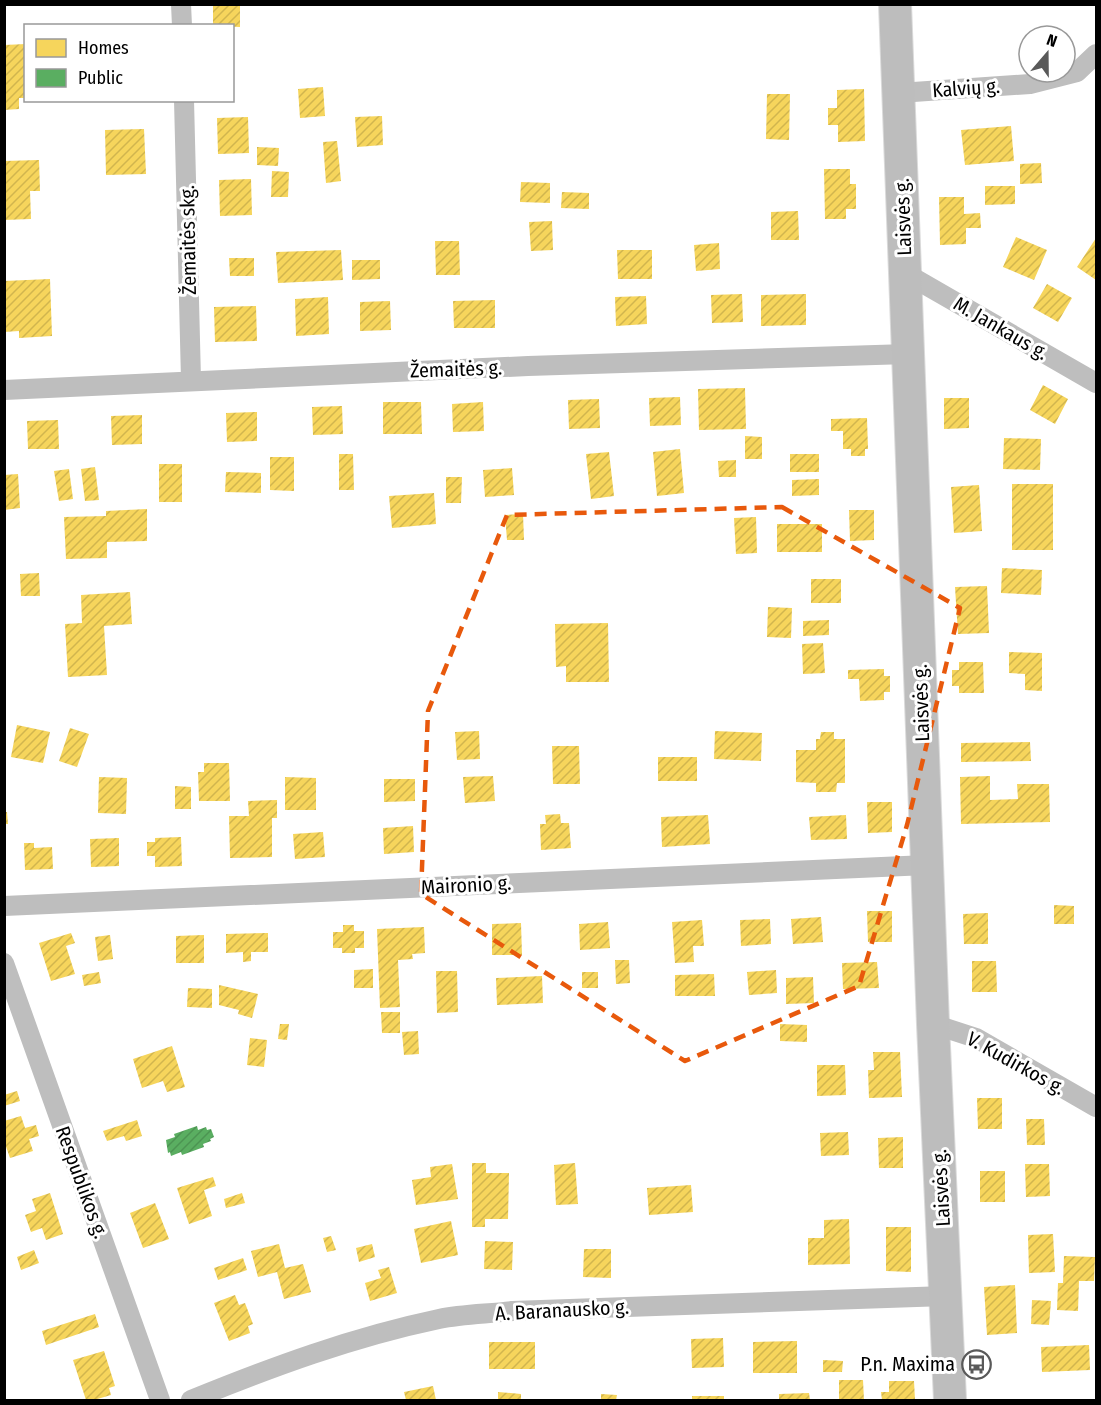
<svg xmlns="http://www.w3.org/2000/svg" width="1101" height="1405" font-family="'Fira Sans Condensed',sans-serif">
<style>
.homes{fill:url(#homes-hatch)}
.public{fill:url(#public-hatch)}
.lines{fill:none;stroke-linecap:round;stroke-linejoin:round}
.primary-casing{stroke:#dbdbdb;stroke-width:34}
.minor{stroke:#bebebe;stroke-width:20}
.primary{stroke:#bdbdbd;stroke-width:32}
.marked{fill:none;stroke:#e8590c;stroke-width:4.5;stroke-dasharray:12 8;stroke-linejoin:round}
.labels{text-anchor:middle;stroke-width:6;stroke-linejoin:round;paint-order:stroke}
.street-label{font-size:20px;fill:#000;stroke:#fff}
.poi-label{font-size:20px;fill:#000;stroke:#fff;text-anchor:end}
</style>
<defs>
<pattern id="homes-hatch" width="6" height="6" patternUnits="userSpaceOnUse" patternTransform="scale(1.5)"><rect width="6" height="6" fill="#f6d55c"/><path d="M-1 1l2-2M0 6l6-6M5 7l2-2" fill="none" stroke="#d1b54e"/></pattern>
<pattern id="public-hatch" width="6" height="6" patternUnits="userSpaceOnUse" patternTransform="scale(1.5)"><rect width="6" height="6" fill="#5aae61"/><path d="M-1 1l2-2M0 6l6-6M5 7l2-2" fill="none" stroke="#4c9452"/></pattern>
</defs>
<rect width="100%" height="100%" fill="#fff"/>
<path class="homes" d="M213,4H240V27L213,26Z
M26,44V98H19V109L4,110V45Z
M323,87L325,116L300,118L298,89Z
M864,89L865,141L838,142V125H828V108H837V90Z
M767,94H790L789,140L766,139Z
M382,116L383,145L357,147L355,117Z
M248,117L249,153L218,154L217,118Z
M1011,126L1014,161L965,165L961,130Z
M144,129L146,174L106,175L105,130Z
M337,141L341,181L326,183L323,142Z
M257,147L279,148L278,166L257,165Z
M39,160L40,191H30L31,219L4,220V161Z
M1041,163L1042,183L1020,184V164Z
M824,169H850V184H856V209H846V219H825Z
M272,171L289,172L288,197H271Z
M251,179L252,215L220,216L219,180Z
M521,182L550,183V203L520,202Z
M985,186H1015V204L985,205Z
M562,192L589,193V209L561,208Z
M939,197H964V214L980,213L981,228H966V244L940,245Z
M798,211L799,240H771V212Z
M552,221L553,250L531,251L529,222Z
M1016,237L1047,250L1034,280L1003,267Z
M1096,238V280L1077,267Z
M435,241H459L460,275H436Z
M719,243L720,269L696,271L694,245Z
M341,250L343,280L278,283L276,252Z
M617,250H652V279H618Z
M229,258H254V276H230Z
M352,260H380V279L352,280Z
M50,279L52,336L19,338V331L4,332V281Z
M1047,284L1072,298L1058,322L1033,308Z
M742,294L743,322L712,323L711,295Z
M806,294V325L761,326V295Z
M646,296L647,324L616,326L615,297Z
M328,297L329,334L296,336L295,299Z
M495,300V328H454L453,301Z
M390,301L391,330L360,331V302Z
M256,306L257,341L215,342L214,307Z
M1043,385L1068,399L1055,424L1030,410Z
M745,388L746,429L699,430L698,389Z
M680,397L681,425L650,426L649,398Z
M944,398H969V428L944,429Z
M599,399L600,428L569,429L568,400Z
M383,402H421L422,434H383Z
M483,402L484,431L453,432L452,404Z
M342,406L343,434L313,435L312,407Z
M257,412V441L227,442L226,413Z
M142,415V444L112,445L111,416Z
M867,418L868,449H865V456H851V449H843V431H831V419Z
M58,420L59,449H28L27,421Z
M745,436L762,437V459H745Z
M1004,438L1041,439L1040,470L1003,469Z
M680,449L684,493L657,496L653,452Z
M609,452L614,496L591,499L586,454Z
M339,454H353L354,490H339Z
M790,454H819V472H790Z
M270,457H294V491L270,490Z
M736,460V477H719L718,461Z
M159,464H182V502H159Z
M95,467L99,500L85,501L81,469Z
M512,468L514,495L485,497L483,470Z
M69,469L73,499L59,501L54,471Z
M226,472L261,473V493L225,492Z
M18,474L20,508L4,510V475Z
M446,477H462L461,503H446Z
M819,479V495L792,496V480Z
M1012,484H1053V550H1012Z
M979,485L982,531L954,533L951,487Z
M434,493L436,524L392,528L389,496Z
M147,509V541L107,542V558L66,559L64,517L106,516V511Z
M849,510H874V540L850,541Z
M523,514L524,540H507L505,515Z
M756,517L757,553L736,554L734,518Z
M777,524H822V552H777Z
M1002,568L1042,570L1041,595L1001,593Z
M39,573L40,596H21L20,574Z
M811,579H841V603H811Z
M987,586L989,633L958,634L955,587Z
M130,592L132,624L104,626L107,675L68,677L65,624L82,623L81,595Z
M768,607L792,608L791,638L767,637Z
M829,620V635L803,636V621Z
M608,623L609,682H566V666L556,667L555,624Z
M823,643L825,673L803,674L802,644Z
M1009,652L1042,653V691L1025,690V674L1009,673Z
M959,662H983L984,693H959V686H952V670H959Z
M884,669V676H890V692H884V700L860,701L859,679H848V670Z
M17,725L50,732L43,763L11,757Z
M70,728L89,734L77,767L59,761Z
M479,731L480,759L457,760L455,732Z
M715,731L762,733L761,761L714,759Z
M821,732H834V739H845V783H837L836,792H816V783L796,782V750H816V739H820Z
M1030,742L1031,761L961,762V743Z
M552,746H579L580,784H553Z
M658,757H697V781H658Z
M204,763H229L230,801H199L198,772H204Z
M493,776L495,801L465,803L463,777Z
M990,776V800L1018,799L1017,784H1049L1050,822L961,824L960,777Z
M99,777L127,778L126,814L98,813Z
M285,777L316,778V810H285Z
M384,779H415V801L384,802Z
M175,786L191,787V809H175Z
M277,800V818H272V857L230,858L229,816H249L248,801Z
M867,802H892V832L868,833Z
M5,812H7L8,824H5Z
M560,814L561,823H569L571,848L541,850L540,824H546L545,815Z
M708,815L710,844L662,847L661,817Z
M846,815L847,839L811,840L809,817Z
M413,826L414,852L384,854L383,828Z
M323,832L325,857L295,859L293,834Z
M181,837L182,866L155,867V856H147V842H155V838Z
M119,838V866L91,867L90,839Z
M24,843H34V848L52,847L53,869L25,870Z
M1054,905L1074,906V924H1054Z
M867,911H892V942H868Z
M988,913V944H964L963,914Z
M821,917L823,942L793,944L791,919Z
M770,919L771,944L741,946L740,920Z
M702,920L704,946H693L694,962L675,963L672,922Z
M608,922L610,948L580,950L579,924Z
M521,923L522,955H492V924Z
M343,925H354V931H364V948H355V953H342V948H333V932H343Z
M424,927L425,953L412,954L413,959L398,960L400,1007L380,1008L377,929Z
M71,933L75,943L66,946L75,974L51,981L39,943Z
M268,933V952H251V961L243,962V952L226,953V934Z
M110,935L113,959L98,961L95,937Z
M204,935V963H176V936Z
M615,960H629L630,983L616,984Z
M972,961H996L997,992H972Z
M877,962L879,988L843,989L842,963Z
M373,969V988H354V970Z
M776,970L777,993L749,995L747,972Z
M436,971H457L458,1012L437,1013Z
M99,972L101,983L84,986L82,975Z
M582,972H598V988H582Z
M714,974L715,996H675V975Z
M542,976L543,1003L497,1005L496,978Z
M813,977L814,1003L786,1004V978Z
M219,985L258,994L252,1018L238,1014L239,1010L219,1005Z
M188,988L212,989V1008L187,1007Z
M381,1012H400V1033H382Z
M280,1024H289L287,1040L278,1039Z
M780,1024L807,1025V1042L780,1041Z
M418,1031L419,1054L404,1055L402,1032Z
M250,1038L267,1040L264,1067L247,1065Z
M172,1046L185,1087L167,1092L163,1081L142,1088L133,1059Z
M873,1052H900L902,1097L869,1098L868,1070H874Z
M817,1065H845L846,1095L817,1096Z
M17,1091L20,1101L4,1106V1095Z
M977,1098H1002V1129H978Z
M21,1116L25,1128L36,1125L39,1136L29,1139L33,1151L10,1158L4,1141V1121Z
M1026,1119H1044L1045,1145H1027Z
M137,1120L142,1136L126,1141L124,1136L107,1141L103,1131Z
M848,1132L849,1155L821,1156L820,1133Z
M903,1137V1168H879L878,1138Z
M472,1163H486V1173H509L508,1219H485V1227H472Z
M575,1163L578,1204L556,1205L554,1165Z
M452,1164L458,1199L416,1205L412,1180L431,1177L430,1167Z
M1025,1164H1049L1050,1196L1026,1197Z
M980,1171H1005V1202H980Z
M213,1177L216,1186L204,1190L212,1216L189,1224L177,1188Z
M691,1185L693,1212L649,1215L647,1188Z
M50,1193L63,1234L46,1240L42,1228L31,1232L25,1215L36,1211L32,1199Z
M242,1193L245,1203L226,1208L224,1199Z
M155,1203L169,1239L143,1248L130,1213Z
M849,1219L850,1264L808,1265V1238H824V1220Z
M451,1221L458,1255L421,1263L414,1229Z
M886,1227H911V1272L886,1271Z
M1053,1234L1055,1272L1029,1273L1028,1235Z
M331,1236L336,1250L327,1252L323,1238Z
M485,1241L513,1242L512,1270L484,1269Z
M279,1244L285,1268L303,1264L311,1292L284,1299L277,1272L258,1277L251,1251Z
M372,1244L375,1257L359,1262L356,1248Z
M584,1249H611V1278L583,1277Z
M34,1250L39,1263L21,1270L17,1257Z
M1064,1256L1095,1257L1094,1281H1079L1078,1311L1057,1310L1058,1283H1063Z
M243,1258L247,1270L218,1280L214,1268Z
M389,1267L397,1293L370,1301L365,1283L381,1278L378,1270Z
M1015,1285L1017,1333L987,1335L984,1287Z
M235,1295L239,1305L245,1303L253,1324L248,1326L250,1333L229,1341L214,1303Z
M1032,1300L1051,1301L1049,1325L1031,1324Z
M95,1314L99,1327L46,1345L42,1331Z
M723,1338L724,1367L692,1368L691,1339Z
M797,1341V1373H753V1342Z
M489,1342H535V1369H489Z
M1089,1345L1090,1370L1042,1372L1041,1347Z
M104,1351L115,1386L109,1388L111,1395L94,1400H86L73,1360Z
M823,1360L843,1361L842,1372H823Z
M839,1380H863L864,1400H839Z
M889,1381H914L915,1400H882L881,1392H889Z
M433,1386L436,1400H406L404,1392Z
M498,1392L521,1394V1400H498Z
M809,1393L810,1400H779V1394Z
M601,1394L617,1395L616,1400H601Z
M692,1396H724V1400H692Z"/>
<path class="public" d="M197,1126L198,1130L206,1127L207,1130L211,1129L214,1137L210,1139L211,1141L203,1144L204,1147L182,1155L181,1152L171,1156L170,1152L168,1153L166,1140L175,1137L174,1134Z"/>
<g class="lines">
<defs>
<path id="primary" d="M895,4L933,1024L950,1400"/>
</defs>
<use href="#primary" class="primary-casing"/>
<path class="minor" d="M181,4L182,26
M899,93L1030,84L1077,72L1096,54
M184,100L191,380
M905,273L1096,383
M4,390L528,366L908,354
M4,906L927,865
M4,963L160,1400
M933,1024L976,1038L1096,1107
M191,1400C272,1367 353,1337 439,1319C463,1314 488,1314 512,1311L946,1296"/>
<use href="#primary" class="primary"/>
</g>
<path class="marked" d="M782,507L960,608L907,825L859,986L685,1061L421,894L428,711L507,515Z"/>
<defs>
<symbol id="bus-ring" viewBox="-11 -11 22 22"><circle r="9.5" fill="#fff" stroke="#595959" stroke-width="1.5"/><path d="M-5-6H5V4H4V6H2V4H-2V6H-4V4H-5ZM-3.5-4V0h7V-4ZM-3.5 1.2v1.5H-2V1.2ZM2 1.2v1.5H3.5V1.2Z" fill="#595959"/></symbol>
</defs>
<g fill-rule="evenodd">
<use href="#bus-ring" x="960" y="1348" width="33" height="33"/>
</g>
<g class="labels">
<g class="street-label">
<text transform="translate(966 88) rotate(-4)" y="7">Kalvių g.</text>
<text transform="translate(903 217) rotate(-92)" y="7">Laisvės g.</text>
<text transform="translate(188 240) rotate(-91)" y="7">Žemaitės skg.</text>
<text transform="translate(1001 328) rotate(30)" y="7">M. Jankaus g.</text>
<text transform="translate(456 369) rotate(-2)" y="7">Žemaitės g.</text>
<text transform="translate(921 703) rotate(-92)" y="7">Laisvės g.</text>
<text transform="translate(466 885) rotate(-3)" y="7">Maironio g.</text>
<text transform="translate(1016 1063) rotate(29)" y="7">V. Kudirkos g.</text>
<text transform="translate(82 1182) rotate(70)" y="7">Respublikos g.</text>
<text transform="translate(941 1188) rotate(-93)" y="7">Laisvės g.</text>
<text transform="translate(562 1310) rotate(-3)" y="7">A. Baranausko g.</text>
</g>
<g class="poi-label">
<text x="955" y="1371">P.n. Maxima</text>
</g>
</g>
<rect width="1101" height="1405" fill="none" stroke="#000000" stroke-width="12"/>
<rect x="24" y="24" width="210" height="78" fill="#ffffff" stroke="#999999" stroke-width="1.5"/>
<rect x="36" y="39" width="30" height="18" fill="#f6d55c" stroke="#999999" stroke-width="1.5"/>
<text x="78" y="54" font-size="18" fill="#000000">Homes</text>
<rect x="36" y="69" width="30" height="18" fill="#5aae61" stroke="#999999" stroke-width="1.5"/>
<text x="78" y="84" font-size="18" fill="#000000">Public</text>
<g transform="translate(1047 54) rotate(20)"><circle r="28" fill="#ffffff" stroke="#999999" stroke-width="1.5"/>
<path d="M0-4.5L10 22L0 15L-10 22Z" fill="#595959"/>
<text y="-9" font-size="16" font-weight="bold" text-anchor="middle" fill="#000000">N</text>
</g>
</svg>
